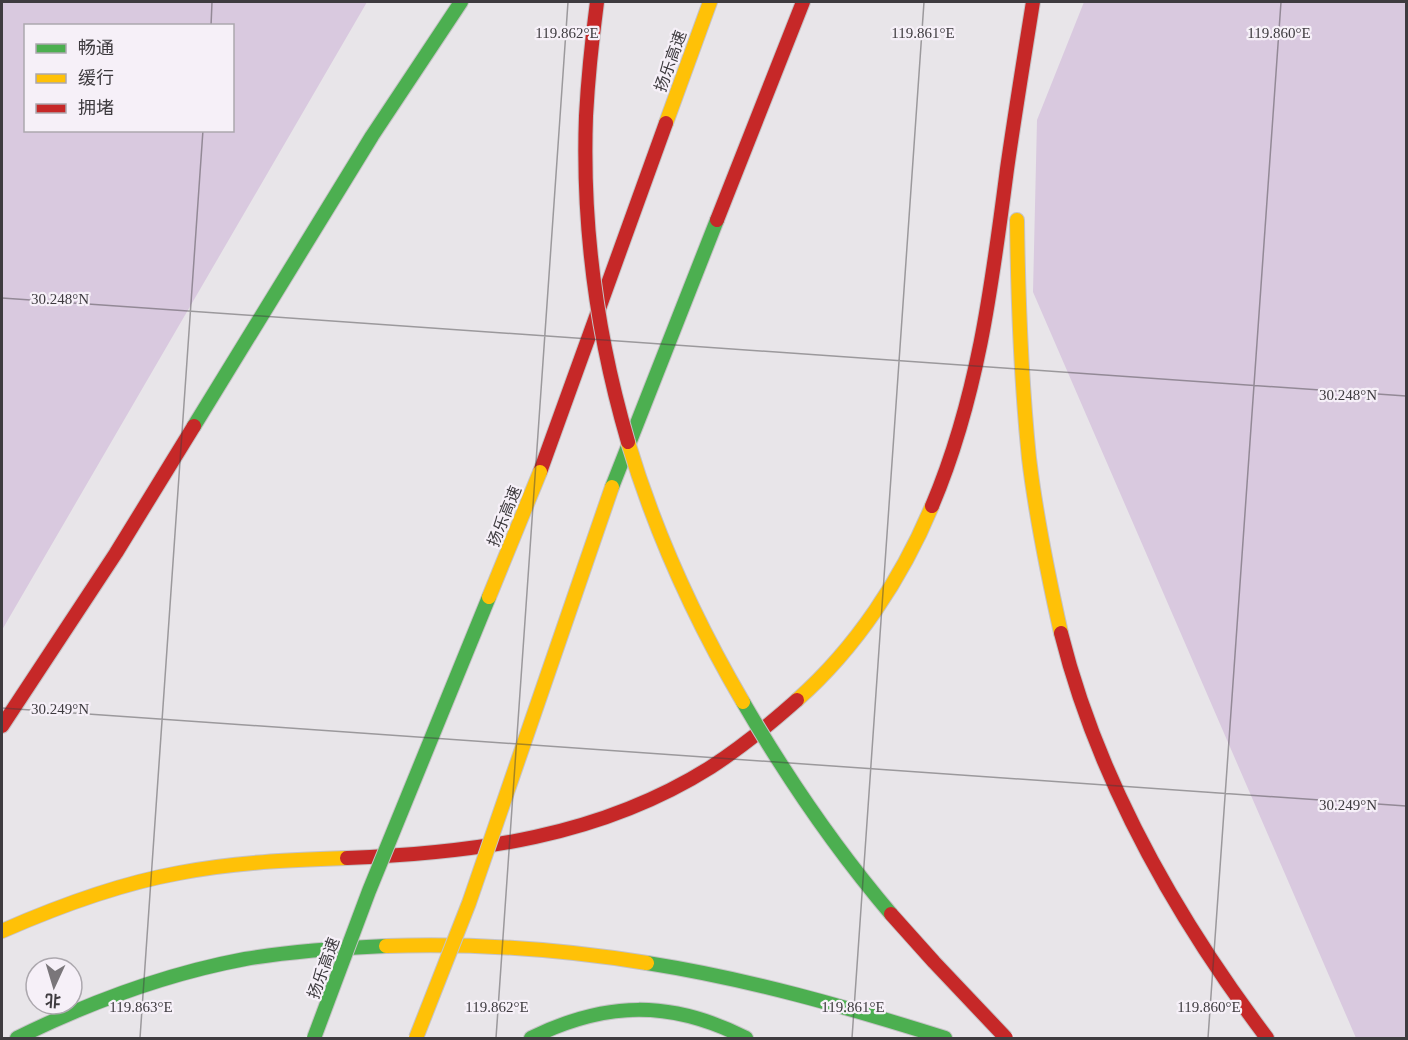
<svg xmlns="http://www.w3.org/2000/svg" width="1408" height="1040" font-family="'Times New Roman','Noto Sans SC',serif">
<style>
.green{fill:#d9c9df;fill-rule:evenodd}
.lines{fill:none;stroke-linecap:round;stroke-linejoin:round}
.fast-casing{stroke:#c5c3c6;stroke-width:16}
.slow-casing{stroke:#c5c3c6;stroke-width:16}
.jam-casing{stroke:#c5c3c6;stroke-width:16}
.fast{stroke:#4caf50;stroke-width:14}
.slow{stroke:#ffc107;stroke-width:14}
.jam{stroke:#c62828;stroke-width:14}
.fast-bridge-casing{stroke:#c5c3c6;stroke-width:16;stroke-linecap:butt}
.slow-bridge-casing{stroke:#c5c3c6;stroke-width:16;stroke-linecap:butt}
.jam-bridge-casing{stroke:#c5c3c6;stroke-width:16;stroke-linecap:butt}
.fast-bridge{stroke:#4caf50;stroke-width:14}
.slow-bridge{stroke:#ffc107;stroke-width:14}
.jam-bridge{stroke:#c62828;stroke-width:14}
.ticks{fill:none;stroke:#3e3b3f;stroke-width:1.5;stroke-opacity:0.45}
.labels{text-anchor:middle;stroke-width:4.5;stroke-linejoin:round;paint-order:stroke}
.street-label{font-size:16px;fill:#3e3b3f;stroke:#f6f0f8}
.ticks-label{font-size:15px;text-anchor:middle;fill:#3e3b3f;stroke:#f6f0f8;stroke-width:4.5;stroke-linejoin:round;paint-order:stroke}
</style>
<rect width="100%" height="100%" fill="#e8e5e9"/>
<path class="green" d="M2,2H367L2,630ZM26,26H232V130H26Z
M1084,2H1406V1038H1356L1033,292L1037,120Z"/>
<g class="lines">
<defs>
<path id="fast" d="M194,426L372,136L461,2
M612,487L717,220
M647,963C749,979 847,1007 945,1038
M17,1038C90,1002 165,974 245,959C292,951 339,948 386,946
M531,1038C606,1001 671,1000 746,1038"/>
<path id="slow" d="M666,123L710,2
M1017,220C1018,299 1021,379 1029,458C1036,517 1048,575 1061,633
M797,700C856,648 902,578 932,506
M2,931C59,906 118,884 179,873C235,862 291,860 347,858
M386,946C474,943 561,949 647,963"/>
<path id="jam" d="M717,220L803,2
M540,472L666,123
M932,506C978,397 992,285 1007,169C1015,113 1024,58 1033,2
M1061,633C1098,781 1176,917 1267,1038
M2,726L116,553L194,426
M347,858C475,853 600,837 711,767C742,747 770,724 797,700"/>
</defs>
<use href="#fast" class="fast-casing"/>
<use href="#slow" class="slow-casing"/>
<use href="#jam" class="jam-casing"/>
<use href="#fast" class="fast"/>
<use href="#slow" class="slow"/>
<use href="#jam" class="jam"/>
<defs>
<path id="fast-bridge" d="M743,702C786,776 835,848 891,914
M314,1038L369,891L489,597"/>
<path id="slow-bridge" d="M628,442C655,532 695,620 743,702
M489,597L540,472
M416,1038L469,903L612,487"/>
<path id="jam-bridge" d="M597,2C592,40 588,78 586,116C582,226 597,336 628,442
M891,914L934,962L1006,1038"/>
</defs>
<use href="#fast-bridge" class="fast-bridge-casing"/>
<use href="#slow-bridge" class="slow-bridge-casing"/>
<use href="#jam-bridge" class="jam-bridge-casing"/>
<use href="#fast-bridge" class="fast-bridge"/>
<use href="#slow-bridge" class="slow-bridge"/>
<use href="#jam-bridge" class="jam-bridge"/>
</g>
<path class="ticks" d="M211,26L212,2M2,298L1406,396M2,708L1406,806M140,1038L203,130M496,1038L568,2M852,1038L924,2M1208,1038L1281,2"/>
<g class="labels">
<g class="street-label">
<text transform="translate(670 61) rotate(-70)" y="6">扬乐高速</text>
<text transform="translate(504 516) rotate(-68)" y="6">扬乐高速</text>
<text transform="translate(323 968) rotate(-70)" y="6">扬乐高速</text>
</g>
</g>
<g class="ticks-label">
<text x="567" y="38">119.862°E</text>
<text x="923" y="38">119.861°E</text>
<text x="1279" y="38">119.860°E</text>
<text x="60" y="304">30.248°N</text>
<text x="1348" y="400">30.248°N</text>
<text x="60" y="714">30.249°N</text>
<text x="1348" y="810">30.249°N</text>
<text x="141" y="1012">119.863°E</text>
<text x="497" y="1012">119.862°E</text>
<text x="853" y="1012">119.861°E</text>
<text x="1209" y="1012">119.860°E</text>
</g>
<rect width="1408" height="1040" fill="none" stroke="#3e3b3f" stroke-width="6"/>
<rect x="24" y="24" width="210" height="108" fill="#f6f0f8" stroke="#aca8ae" stroke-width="1.5"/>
<rect x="36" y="44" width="30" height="9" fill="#4caf50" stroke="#aca8ae" stroke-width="1.5"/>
<text x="78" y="54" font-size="18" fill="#3e3b3f">畅通</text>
<rect x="36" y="74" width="30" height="9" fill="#ffc107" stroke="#aca8ae" stroke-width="1.5"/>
<text x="78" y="84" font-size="18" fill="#3e3b3f">缓行</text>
<rect x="36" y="104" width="30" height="9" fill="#c62828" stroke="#aca8ae" stroke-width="1.5"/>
<text x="78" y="114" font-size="18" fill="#3e3b3f">拥堵</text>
<g transform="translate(54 986) rotate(184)"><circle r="28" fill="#f6f0f8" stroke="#aca8ae" stroke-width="1.5"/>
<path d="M0-4.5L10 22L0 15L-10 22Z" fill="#7a767a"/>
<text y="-9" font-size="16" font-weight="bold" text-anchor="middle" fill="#3e3b3f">北</text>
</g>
</svg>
